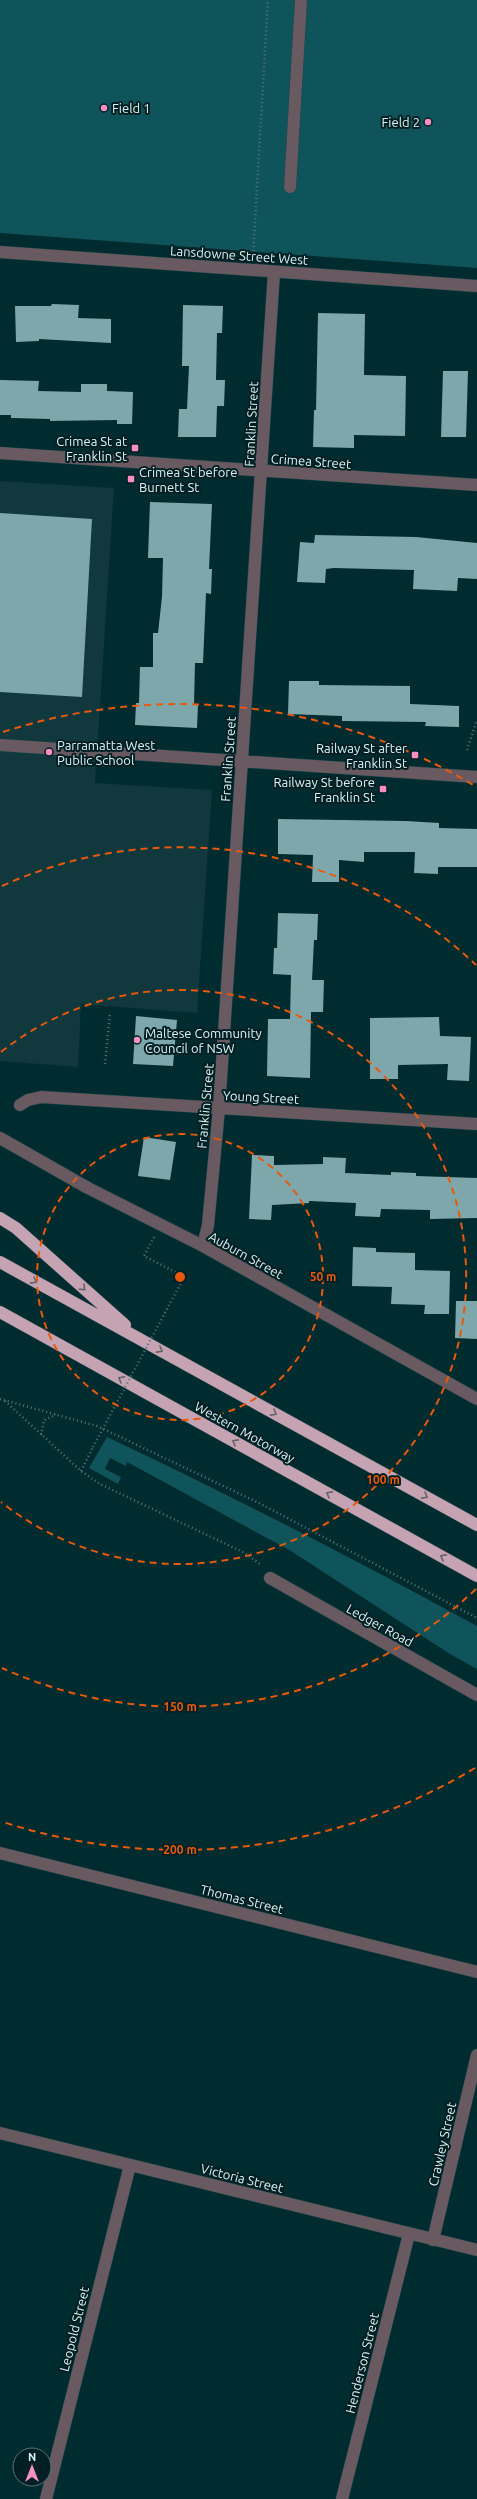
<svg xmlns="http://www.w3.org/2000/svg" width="477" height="2499" font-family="Ubuntu,sans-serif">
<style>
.built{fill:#10383d}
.green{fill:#10545b}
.building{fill:#7ea7ac}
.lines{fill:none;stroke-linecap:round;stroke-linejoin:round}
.minor-casing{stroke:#1f474b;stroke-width:13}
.highway-casing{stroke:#1f474b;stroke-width:13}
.path{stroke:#537679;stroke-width:2.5;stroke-dasharray:1 3;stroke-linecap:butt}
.minor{stroke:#685a60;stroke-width:12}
.highway{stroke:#c6a3b2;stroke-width:12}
.path-bridge{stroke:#537679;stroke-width:2.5;stroke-dasharray:1 3;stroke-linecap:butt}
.oneway{stroke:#64626a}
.ring{fill:none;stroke:#e8590c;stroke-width:2;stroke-dasharray:7 5}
.poi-dot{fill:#fb8fc4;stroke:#022023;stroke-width:1.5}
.labels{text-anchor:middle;stroke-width:4;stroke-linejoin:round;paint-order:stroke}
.poi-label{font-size:13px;fill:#ddf2f5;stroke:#022023;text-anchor:start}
.street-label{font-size:13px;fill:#ddf2f5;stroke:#022023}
.centre{fill:#e8590c;stroke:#022023;stroke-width:2}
.ring-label{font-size:12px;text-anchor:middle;font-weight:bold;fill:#e8590c;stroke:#022023;stroke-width:4;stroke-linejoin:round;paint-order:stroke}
</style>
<rect width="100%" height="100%" fill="#002b2f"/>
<path class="built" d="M0,481L114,488L95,783L212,790L197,1013L81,1004L78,1067L0,1061Z"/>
<path class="green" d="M0,0H477V268L0,233Z
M107,1437C232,1496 355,1559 477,1626V1669L450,1654L291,1551L127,1462L126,1466L110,1458L105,1469L121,1477L118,1484L89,1468Z"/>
<path class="building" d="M52,304L79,305L78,318L111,319V343L39,339V341L16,342L15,306H51Z
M183,305L223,306L222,333H217L216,380H225L224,406H217L216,437H178L179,409H187L189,366H182Z
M318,313L365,314L364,375L406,376L405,436L354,435V448L313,447L314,410H316Z
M443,371H468L466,437H441Z
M0,380L39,381L38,391L81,392V384H107V391L133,392L132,424H117V420L50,421V419L11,418V415H0Z
M150,502L212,504L209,569H212L211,594L206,593L203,663H195L194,705H198L197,728L135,725L136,703H139L140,667H153V633H158L162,597L163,558H148Z
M0,513L92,519L82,697L0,692Z
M315,535L416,537L477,543V579L458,578L457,591L413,589L414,570L334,568L326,569L325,583L297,582L300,542L314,543Z
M289,681H319V685L410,686V704L459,706V727L425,726L426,722L342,721V716L288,714Z
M278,819L406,821L439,823V828L477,829V867H438V874L414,873L415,852H364V862L339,860V882H312L313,855L278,854Z
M278,913L318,914L317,940H314L312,980H324L323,1012H311L310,1078L267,1076L268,1019H290L291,975L273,974L274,948H277Z
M136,1016L177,1020L173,1066L133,1064Z
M439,1017L440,1036L471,1037L469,1081L447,1080L448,1064L398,1065V1079H370V1018Z
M144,1137L176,1142L170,1180L138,1176Z
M252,1155L274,1156V1165L323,1164V1157L346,1158L345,1173L391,1175V1172L416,1173V1176L477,1178V1218L430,1219V1210L381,1209L380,1217L355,1216L356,1203L309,1201V1203L272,1205L271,1220L249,1219Z
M353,1247L376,1248V1252L415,1253V1270L450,1271L449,1314H424L425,1305L391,1304L392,1287L352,1286Z
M456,1301H477V1339L455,1338Z"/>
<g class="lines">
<defs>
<path id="minor" d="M290,187L301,0
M0,252L477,286
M0,453L477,485
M0,745L477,777
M20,1105L28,1100L41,1097L477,1124
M0,1138L88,1188L203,1246L477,1399
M203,1246L208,1225L219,1109L274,272
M270,1578L477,1695
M0,1853L477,1972
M0,2133L477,2250
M433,2240L477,2055
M46,2499L130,2165
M342,2499L409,2234"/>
<path id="highway" d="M0,1218L16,1228L125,1325
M0,1262L477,1525
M0,1312L477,1576"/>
</defs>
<use href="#minor" class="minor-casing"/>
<use href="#highway" class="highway-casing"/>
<path class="path" d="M253,255L268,0
M467,750L477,720
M105,1064L110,1013
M154,1237L144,1256L185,1277L181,1283
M0,1399L97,1426L257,1502L477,1618
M5,1401L81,1471L100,1484L245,1553L261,1565
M41,1435L44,1420L56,1415
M81,1471L93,1447"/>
<use href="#minor" class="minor"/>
<use href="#highway" class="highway"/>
<path class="path-bridge" d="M93,1447L181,1283"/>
</g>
<defs><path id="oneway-chevron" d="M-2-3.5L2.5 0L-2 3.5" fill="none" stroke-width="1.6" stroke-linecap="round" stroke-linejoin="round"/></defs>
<g class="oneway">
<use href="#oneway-chevron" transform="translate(34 1281) rotate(29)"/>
<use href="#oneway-chevron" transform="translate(83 1288) rotate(42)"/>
<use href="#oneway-chevron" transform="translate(160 1350) rotate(29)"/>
<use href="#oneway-chevron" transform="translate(121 1379) rotate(-151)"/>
<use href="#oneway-chevron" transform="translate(274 1413) rotate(29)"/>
<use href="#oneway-chevron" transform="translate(235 1442) rotate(-151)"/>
<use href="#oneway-chevron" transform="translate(329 1494) rotate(-151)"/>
<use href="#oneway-chevron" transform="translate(425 1496) rotate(29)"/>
<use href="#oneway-chevron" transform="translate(443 1557) rotate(-151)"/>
</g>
<g class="ring">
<circle cx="180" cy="1277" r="143"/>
<path d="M1 1052A287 287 0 1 1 1 1502"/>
<path d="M476 1589A430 430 0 0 1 2 1668M2 886A430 430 0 0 1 476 965"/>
<path d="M475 1768A573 573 0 0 1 3 1822M3 732A573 573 0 0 1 475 786"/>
</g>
<g class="poi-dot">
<circle cx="104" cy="108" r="4"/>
<circle cx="428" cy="122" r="4"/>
<rect x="131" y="444" width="8" height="8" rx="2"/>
<rect x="127" y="475" width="8" height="8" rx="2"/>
<circle cx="49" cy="752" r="4"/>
<rect x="411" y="751" width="8" height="8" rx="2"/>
<rect x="379" y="785" width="8" height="8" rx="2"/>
<circle cx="137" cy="1040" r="4"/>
</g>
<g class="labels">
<g class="poi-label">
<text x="112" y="113">Field 1</text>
<text x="420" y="127" text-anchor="end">Field 2</text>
<text x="127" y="446" text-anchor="end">Crimea St at<tspan x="127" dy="15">Franklin St</tspan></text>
<text x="139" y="477">Crimea St before<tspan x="139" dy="15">Burnett St</tspan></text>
<text x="57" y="750">Parramatta West<tspan x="57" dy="15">Public School</tspan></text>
<text x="407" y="753" text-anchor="end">Railway St after<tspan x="407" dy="15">Franklin St</tspan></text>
<text x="375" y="787" text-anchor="end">Railway St before<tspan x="375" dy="15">Franklin St</tspan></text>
<text x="145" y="1038">Maltese Community<tspan x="145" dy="15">Council of NSW</tspan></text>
</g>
<g class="street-label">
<text transform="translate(239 255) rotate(4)" y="5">Lansdowne Street West</text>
<text transform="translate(251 424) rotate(-87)" y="5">Franklin Street</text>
<text transform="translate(311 461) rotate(4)" y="5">Crimea Street</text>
<text transform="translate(228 759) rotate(-86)" y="5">Franklin Street</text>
<text transform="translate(261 1097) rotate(3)" y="5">Young Street</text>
<text transform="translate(205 1106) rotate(-85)" y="5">Franklin Street</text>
<text transform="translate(246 1255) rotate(29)" y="5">Auburn Street</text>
<text transform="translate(245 1432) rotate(29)" y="5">Western Motorway</text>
<text transform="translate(380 1625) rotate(29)" y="5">Ledger Road</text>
<text transform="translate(242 1899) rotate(14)" y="5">Thomas Street</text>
<text transform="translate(442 2144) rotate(-77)" y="5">Crawley Street</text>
<text transform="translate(242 2178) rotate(14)" y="5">Victoria Street</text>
<text transform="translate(74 2329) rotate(-76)" y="5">Leopold Street</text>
<text transform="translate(362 2363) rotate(-76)" y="5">Henderson Street</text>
</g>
</g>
<circle cx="180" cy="1277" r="6" class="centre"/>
<g class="ring-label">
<text x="323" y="1281">50 m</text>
<text x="383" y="1484">100 m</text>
<text x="180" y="1711">150 m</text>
<text x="180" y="1854">200 m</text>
</g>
<g transform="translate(32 2467)"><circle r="19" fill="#022023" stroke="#5a7477"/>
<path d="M0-3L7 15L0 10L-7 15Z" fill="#fb8fc4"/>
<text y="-6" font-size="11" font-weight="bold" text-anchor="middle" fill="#ddf2f5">N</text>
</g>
</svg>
